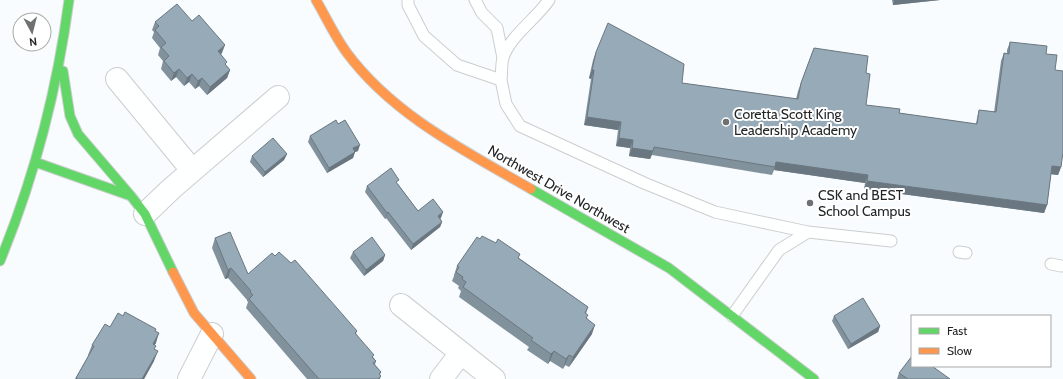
<svg xmlns="http://www.w3.org/2000/svg" width="1063" height="379" font-family="Cabin,sans-serif">
<style>
.lines{fill:none;stroke-linecap:round;stroke-linejoin:round}
.lane-casing{stroke:#cbcecf;stroke-width:13}
.street-casing{stroke:#cbcecf;stroke-width:24}
.fast-casing{stroke:#cbcecf;stroke-width:11}
.slow-casing{stroke:#cbcecf;stroke-width:11}
.lane{stroke:#feffff;stroke-width:11}
.street{stroke:#feffff;stroke-width:22}
.fast{stroke:#63d668;stroke-width:9}
.slow{stroke:#ff974d;stroke-width:9}
.wall{fill:#82929d}
.shaded-wall{fill:#6a7780}
.building{fill:#97aab7;stroke:#6a7780}
.poi-dot{fill:#6e7072;stroke:#fff;stroke-width:1.5}
.labels{text-anchor:middle;stroke-width:4;stroke-linejoin:round;paint-order:stroke}
.poi-label{font-size:14px;fill:#232526;stroke:#fff;text-anchor:start}
.street-label{font-size:14px;fill:#232526;stroke:#fff}
</style>
<rect width="100%" height="100%" fill="#f9fcfe"/>
<g class="lines">
<defs>
<path id="lane" d="M408,0V5L424,36L457,65L501,80L506,104L520,126L644,183L715,212L808,232
M475,0L482,13L497,28L503,58
M501,80C502,73 501,65 503,58C509,37 536,19 549,0
M959,252L966,253
M1051,264L1061,266
M732,316L779,250L808,232L891,241"/>
<path id="street" d="M117,79L192,170
M145,214L171,189L278,97
M401,305L494,379
M189,379L212,334
M441,379L461,353"/>
<path id="fast" d="M63,71L70,116L78,134L131,196
M35,162L131,196L145,214L173,272
M531,189L669,268L814,379
M0,261C35,176 57,91 69,0"/>
<path id="slow" d="M316,0C326,17 335,37 347,53C393,115 465,151 531,189
M173,272L194,313L251,379"/>
</defs>
<use href="#lane" class="lane-casing"/>
<use href="#street" class="street-casing"/>
<use href="#fast" class="fast-casing"/>
<use href="#slow" class="slow-casing"/>
<use href="#lane" class="lane"/>
<use href="#street" class="street"/>
<use href="#fast" class="fast"/>
<use href="#slow" class="slow"/>
</g>
<path class="wall" d="M892,0H940L893,5Z
M192,21L222,53L221,54L226,65L230,70L227,78L207,95L199,86L195,89L189,82L184,86L176,77L171,81L161,69L163,61L158,55L160,48L152,38L154,32L152,30L155,22Z
M1010,42L1046,54L1055,70L1061,167L1058,175L1051,174L1047,205L1044,213L864,189L865,183L774,170L772,175L652,155L650,159L629,156L630,148L616,146L618,130L584,125L591,79L589,78L593,60L596,52L682,83L796,99L798,91L814,48L866,73V105L899,113L976,124L977,118L979,110L994,112L1001,61L1004,53L1007,54V50Z
M338,124L358,151L355,152L353,158L327,173L308,142L310,136Z
M287,154L284,160L263,177L250,162L252,156Z
M398,184L418,211L443,212L440,218L442,222L440,227L411,250L386,218L385,219L365,192L367,186Z
M215,238L248,274L275,256L357,331L356,334L376,361L375,365L381,372L380,375L381,376L380,379H307L246,308L248,302L247,301V300L228,278L225,279L212,248Z
M480,239L519,258L588,307L586,314L592,334L569,367L565,365L563,369L550,361L548,364L527,350L529,347L459,297L461,291L458,288L459,286L452,281L454,276V275L457,266Z
M353,252L385,255L383,261L364,276L350,258Z
M123,316L155,331L156,343L154,345V361L144,379H75L89,355H88L92,345Z
M834,316L880,326L878,332L848,349L832,321Z
M899,373L950,379H897Z"/>
<path class="shaded-wall" d="M894,0H940L893,5Z
M225,45L222,53L215,59L218,51Z
M179,69L176,77L171,81L174,73Z
M230,70L227,78L207,95L210,87Z
M592,70H594L591,79L589,78Z
M192,74L189,82L184,86L187,78Z
M202,78L199,86L195,89L198,81Z
M587,117L621,122L618,130L584,125Z
M619,138L633,140L630,148L616,146Z
M360,145L358,151L355,152L353,158L327,173L329,168L353,148Z
M632,148L653,151L650,159L629,156Z
M287,154L284,160L263,177L265,172Z
M776,162L868,175L865,183L774,170Z
M1052,166L1061,167L1058,175L1049,174Z
M867,181L1047,205L1044,213L864,189Z
M388,212L386,218L385,219L387,213Z
M443,212L441,218L436,222L438,216Z
M442,222L440,227L411,250L413,244Z
M385,255L383,261L364,276L366,270Z
M231,268L228,278L225,279L228,270Z
M595,325L592,334L569,367L573,357Z
M880,326L878,332L848,349L851,344Z
M159,333L156,343L149,354L153,344Z
M158,351L154,361L144,379H142Z
M554,351L550,361L548,364L551,354Z
M569,355L565,365L563,369L566,359Z"/>
<path class="building" d="M177,4L192,21L199,15L225,45L218,51L227,62L225,64L230,70L210,87L202,78L198,81L192,74L187,78L179,69L174,73L164,61L169,56L161,47L166,43L155,30L159,26L155,22Z
M608,23L684,64L682,83L798,99L801,83L814,48L868,56L866,73L870,74L866,105L900,109L899,113L977,124L979,110L996,112L1004,53L1009,54L1010,42L1047,46L1046,54L1057,55L1055,70L1063,71V152L1061,167L1052,166L1047,205L867,181L868,175L776,162L775,167L654,147L653,151L632,148L633,140L619,138L621,122L587,117L594,70H592L596,52Z
M336,120L338,124L345,120L360,145L353,148L355,152L329,168L310,136Z
M273,138L287,154L265,172L252,156Z
M391,168L399,180L396,182L418,211L433,199L443,212L438,216L442,222L413,244L388,212L387,213L367,186Z
M230,232L248,274L272,253L275,256L279,252L291,263L295,260L357,331L355,333L374,355L372,357L376,361L373,363L381,372L379,374L381,376L378,379H319L249,299L253,295L250,292L251,291L231,268L228,270L215,238Z
M482,236L496,243L498,239L520,254L518,258L588,307L585,313L588,315L586,318L595,325L573,357L569,355L566,359L554,351L551,354L531,340L533,338L463,287L466,282L462,279L463,277L456,272L459,267L457,266L477,237L480,239Z
M372,237L385,255L366,270L353,252Z
M863,298L880,326L851,344L834,316Z
M125,312L156,329L155,331L159,333L153,344L156,346L154,349L158,351L142,379H77L76,378L94,346L92,345L105,324L110,327L118,313L123,316Z
M912,356V366H932L950,379H908L899,373Z"/>
<g class="poi-dot">
<circle cx="726" cy="122" r="4"/>
<circle cx="810" cy="203" r="4"/>
</g>
<g class="labels">
<g class="poi-label">
<text x="734" y="119">Coretta Scott King<tspan x="734" dy="16">Leadership Academy</tspan></text>
<text x="818" y="200">CSK and BEST<tspan x="818" dy="16">School Campus</tspan></text>
</g>
<g class="street-label">
<text transform="translate(559 189) rotate(30)" y="5">Northwest Drive Northwest</text>
</g>
</g>
<rect x="911" y="315" width="140" height="52" fill="#ffffff" stroke="#a7a8a8"/>
<rect x="919" y="328" width="20" height="6" fill="#63d668" stroke="#a7a8a8"/>
<text x="947" y="335" font-size="12" fill="#232526">Fast</text>
<rect x="919" y="348" width="20" height="6" fill="#ff974d" stroke="#a7a8a8"/>
<text x="947" y="355" font-size="12" fill="#232526">Slow</text>
<g transform="translate(32 32) rotate(173)"><circle r="19" fill="#ffffff" stroke="#a7a8a8"/>
<path d="M0-3L7 15L0 10L-7 15Z" fill="#6e7072"/>
<text y="-6" font-size="11" font-weight="bold" text-anchor="middle" fill="#232526">N</text>
</g>
</svg>
